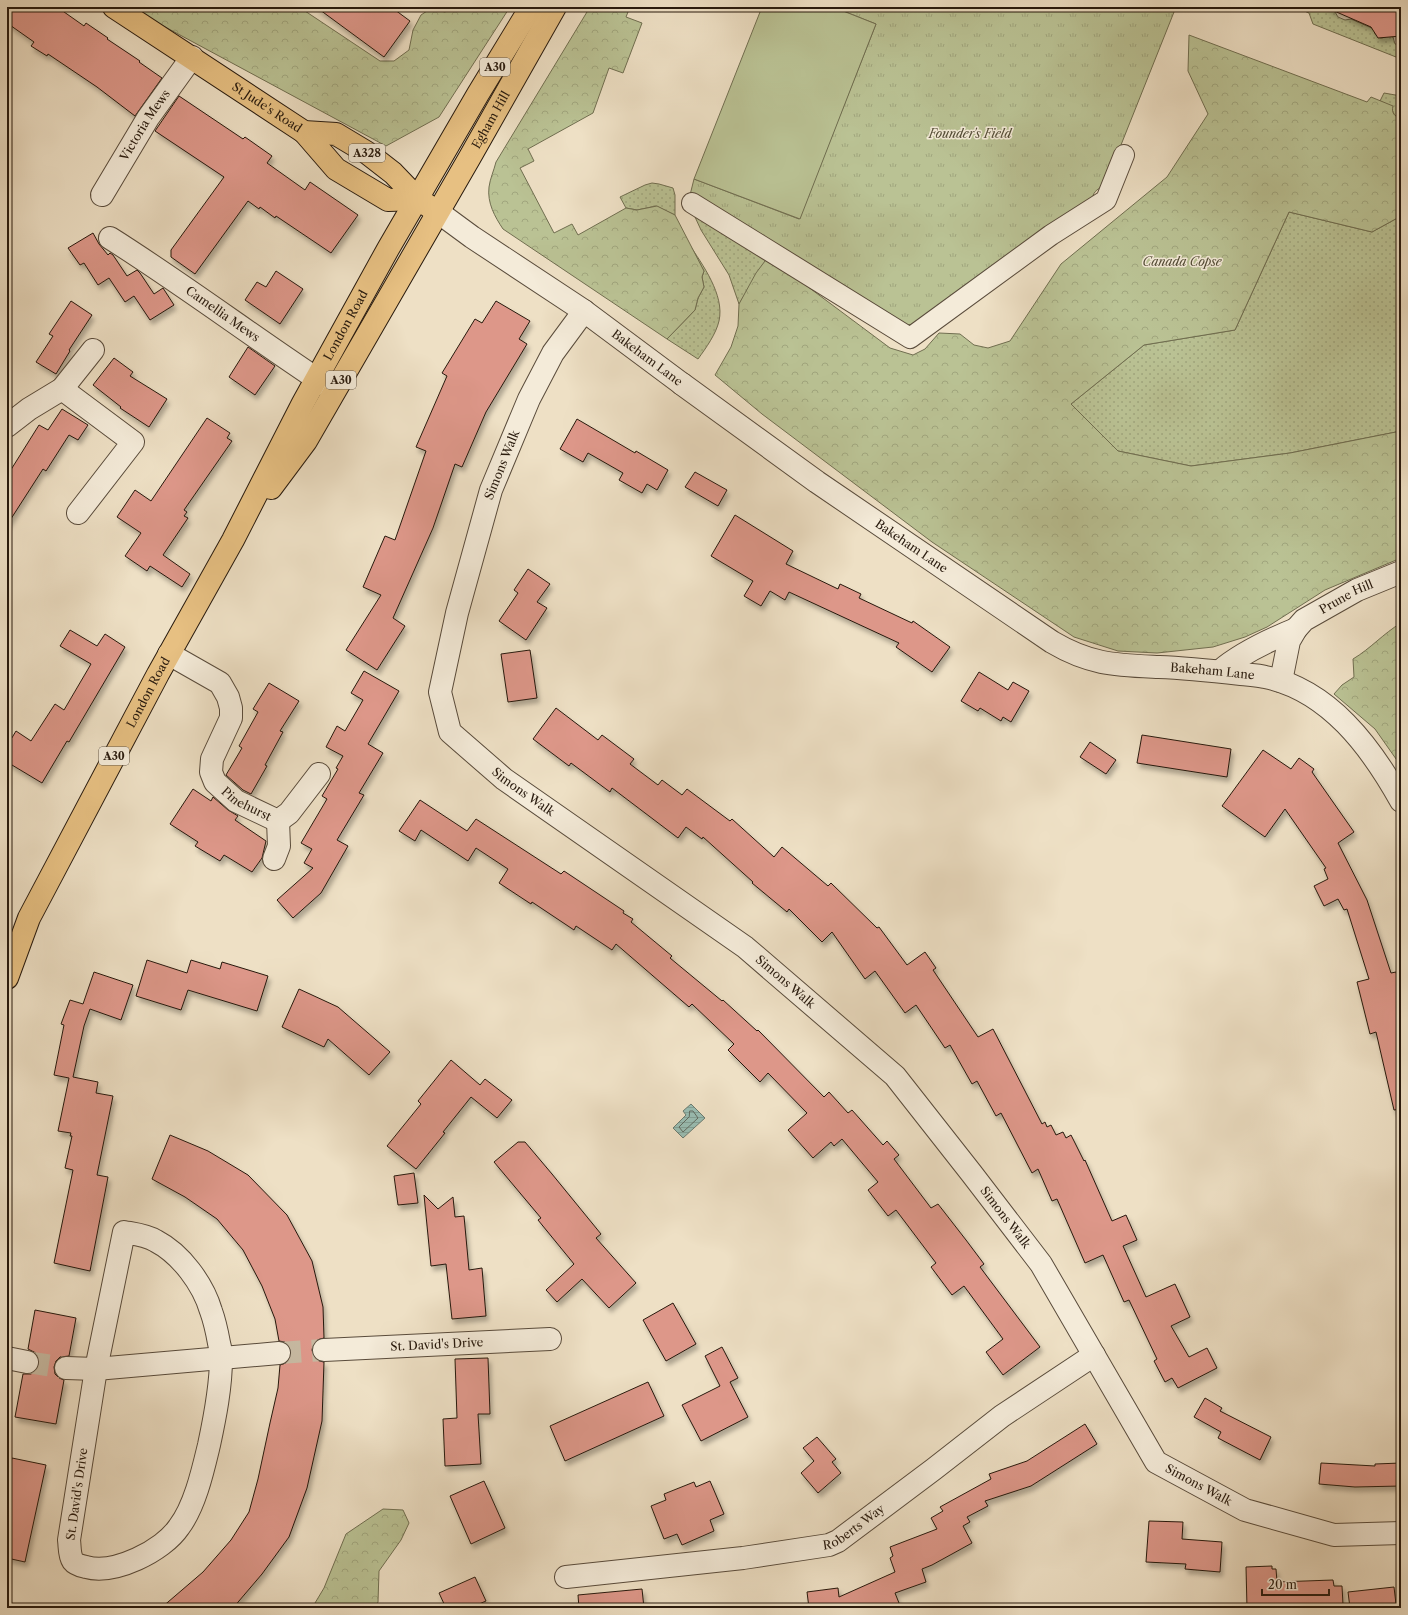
<svg xmlns="http://www.w3.org/2000/svg" width="1408" height="1615" font-family="'Libre Caslon Text',serif">
<style>
.grass{fill:url(#grass-dots);stroke:#706e50}
.forest{fill:url(#forest-crowns);stroke:#706e50}
.park{fill:url(#park-tufts);stroke:#706e50}
.pitch{fill:#bac294;stroke:#706e50}
.water{fill:url(#water-rules);stroke:#6b7b70}
.lines{fill:none;stroke-linecap:round;stroke-linejoin:round}
.shore{stroke:#606b60;stroke-width:1}
.building{fill:#dd9789;stroke:#27190d;filter:url(#shadow)}
.minor-tunnel{stroke:#c6b8a0;stroke-width:22;stroke-dasharray:22 11;stroke-linecap:butt}
.pedestrian-casing{stroke:#594b3b;stroke-width:22}
.minor-casing{stroke:#594b3b;stroke-width:24}
.tertiary-casing{stroke:#594b3b;stroke-width:24}
.primary-casing{stroke:#27190d;stroke-width:24}
.pedestrian{stroke:#f4ebd9;stroke-width:20}
.minor{stroke:#f4ebd9;stroke-width:22}
.tertiary{stroke:#f4ebd9;stroke-width:22}
.primary{stroke:#e7c082;stroke-width:22}
.labels{text-anchor:middle;stroke-width:3;stroke-linejoin:round;paint-order:stroke}
.shield{fill:#f4ebd9;stroke:#64584a;stroke-width:1}
.shield-label{font-size:11px;font-weight:bold;fill:#27190d}
.street-label{font-size:12px;fill:#27190d;stroke:#f4ebd9}
.park-label{font-size:12px;font-style:italic;fill:#534c36;stroke:#f4ebd9}
</style>
<defs>
<pattern id="grass-dots" width="8" height="8" patternUnits="userSpaceOnUse"><rect width="8" height="8" fill="#bac294"/><path d="M2 2h.1M6 6h.1" fill="none" stroke="#a0a67e" stroke-width="1.8" stroke-linecap="round"/></pattern>
<pattern id="forest-crowns" width="20" height="18" patternUnits="userSpaceOnUse"><rect width="20" height="18" fill="#bac294"/><path d="M2 6a3 3 0 1 1 6 0M12 15a3 3 0 1 1 6 0" fill="none" stroke="#a0a67e"/></pattern>
<pattern id="park-tufts" width="24" height="20" patternUnits="userSpaceOnUse"><rect width="24" height="20" fill="#bac294"/><path d="M3 7l-1-3M5 7V3M7 7l1-3M15 17l-1-3M17 17v-4M19 17l1-3" fill="none" stroke="#a0a67e"/></pattern>
<pattern id="water-rules" width="6" height="5" patternUnits="userSpaceOnUse"><rect width="6" height="5" fill="#99bdb2"/><path d="M0 2.5h6" fill="none" stroke="#84a298"/></pattern>
<filter id="shadow"><feDropShadow dx="2.5" dy="4.5" stdDeviation="2" flood-color="#0004"/></filter>
</defs>
<rect width="100%" height="100%" fill="#eee0c5"/>
<filter id="stains"><feTurbulence type="fractalNoise" baseFrequency=".005" numOctaves="4"/><feColorMatrix values="0 0 0 0 .2 0 0 0 0 .09 0 0 0 0 .02 0 0 0 .5 -.17"/></filter>
<radialGradient id="worn" r=".72"><stop offset=".6" stop-color="#630" stop-opacity="0"/><stop offset="1" stop-color="#630" stop-opacity=".3"/></radialGradient>
<path class="grass" d="M1303,7H1321L1335,12L1338,17L1345,20L1351,19L1374,29L1375,34L1380,38L1386,37L1388,35L1393,37L1395,44L1401,45V59L1313,24L1309,13L1302,10Z
M1384,93L1401,96V118L1394,115L1392,109L1380,101Z
M652,183L659,184L673,188L675,195V215L656,206L637,210L626,208L620,197L645,185Z
M1289,212L1372,232L1401,216V431L1290,453L1191,466L1118,451L1071,404L1144,345L1235,330Z
M695,217L768,257L739,304L729,275L701,230Z
M689,244C702,264 725,295 719,321C716,334 706,348 698,359L667,339L695,310L698,298L704,287L702,277L704,271Z"/>
<path class="forest" d="M134,7H299L380,61H394L409,50L413,30L421,15L433,7H437L444,12L459,9L462,7H510L439,117L386,146L154,21Z
M590,7H630L626,17L642,23L623,73L609,68L593,113L528,149L534,161L520,168L554,233L572,224L578,235L626,208L637,210L657,206L675,215L704,271L702,277L704,287L698,298L695,310L667,339L503,229C495,217 487,203 489,187C490,179 494,170 496,162Z
M1189,35L1367,102L1371,97L1393,106C1391,113 1395,117 1401,118V216L1372,232L1289,212L1235,330L1144,345L1071,404L1118,451L1191,466L1290,453L1401,431V558L1325,590L1267,627L1245,637L1213,647L1157,653L1118,651L1074,637L932,542L762,414L715,375L731,347L738,326L739,304L756,273L768,257L890,348L913,355L925,349L939,333L960,334L974,345L988,348L1010,341L1061,264L1167,177L1208,114L1188,71Z
M1401,623V766L1375,729L1334,694L1342,685L1354,677L1353,659C1370,649 1384,633 1401,623Z
M383,1509L403,1510L409,1523L401,1540L379,1571L378,1602L375,1608H312L324,1588L346,1534Z"/>
<path class="park" d="M833,7H1176L1105,185C1096,190 1092,192 1092,203L914,324L907,325L690,195L694,179L799,219L876,24Z"/>
<path class="pitch" d="M762,7H833L876,24L800,219L694,179Z"/>
<path class="water" d="M691,1104L705,1118L683,1138L673,1128L686,1115L683,1111Z"/>
<g class="lines">
<path class="shore" d="M690,1111H693L698,1118L683,1132L679,1127L689,1117Z"/>
</g>
<path class="building" d="M7,7H57L84,26L86,23L108,38L107,39L140,61L139,62L162,78L135,116L97,87L48,54L47,56L31,46L34,42L7,23Z
M316,7H391L410,21L384,57Z
M1325,7H1401V36L1378,38L1371,27Z
M179,96L243,139L245,137L272,156L267,163L305,190L310,182L358,215L331,253L276,216L275,218L260,207L259,209L248,201L195,274L171,257V250L224,177L155,131Z
M93,233L99,244L108,255L110,253L113,255L127,276L137,270L140,273L154,294L163,288L174,305L150,320L134,296L125,302L109,278L98,285L84,263L80,265L68,248Z
M276,271L303,289L280,324L245,300L257,282L266,287Z
M71,301L92,315L69,350L70,351L56,374L36,362L53,336L49,334Z
M496,301L530,321L519,339L527,344L486,412L462,467L455,464L433,528L393,618L405,626L377,670L346,650L381,595L363,587L385,536L395,540L426,451L416,447L447,376L442,373L475,319L482,323Z
M248,347L275,366L255,395L229,377Z
M114,358L133,372L130,376L167,399L149,427L120,408L121,407L93,385Z
M62,409L88,425L78,440L69,435L46,471L43,469L7,525V476L39,425L48,430Z
M207,418L230,433L227,438L232,441L184,510L187,512L184,516L188,518L163,555L190,574L182,587L150,566L147,571L125,556L141,533L117,517L135,490L151,501Z
M577,419L635,453L636,451L668,470L657,490L647,484L642,493L619,480L623,473L588,453L583,462L560,449Z
M695,472L727,490L718,506L685,487Z
M735,515L793,551L786,564L838,589L840,584L861,594L859,598L912,623L913,621L950,647L932,672L896,647L899,643L789,592L785,600L770,591L761,606L744,596L753,581L711,556Z
M528,569L550,584L537,602L547,608L526,640L499,621L518,593L514,590Z
M70,630L97,646L105,634L125,647L69,742L67,741L42,783L7,762V746L16,731L31,741L55,704L64,710L91,664L60,646Z
M530,650L537,698L508,702L501,654Z
M364,671L399,691L368,744L383,753L359,793L364,795L337,840L348,846L321,893L293,918L277,900L313,868L304,863L312,849L301,843L327,799L322,796L338,769L336,768L343,756L326,747L337,726L345,731L363,700L351,693Z
M979,672L1008,690L1013,682L1029,691L1011,722L1003,717L1001,721L980,708L978,711L961,701Z
M269,683L299,701L280,731L283,732L265,765L267,766L251,794L243,790L226,775L242,748L239,746L258,712L253,709Z
M556,708L598,740L602,735L634,759L630,764L658,785L662,780L682,795L687,789L730,821L732,819L774,857L782,847L828,886L831,883L877,928L879,927L907,965L925,952L936,968L933,970L978,1037L993,1029L1042,1124L1045,1122L1047,1127L1051,1125L1056,1135L1063,1132L1066,1138L1071,1135L1084,1161L1085,1160L1112,1221L1126,1215L1137,1240L1123,1246L1146,1297L1175,1284L1190,1317L1171,1326L1189,1357L1207,1348L1217,1368L1178,1388L1172,1378L1165,1382L1154,1361L1157,1359L1129,1300L1124,1302L1103,1255L1085,1263L1057,1199L1052,1201L1038,1169L1032,1173L1001,1113L996,1116L977,1081L972,1084L950,1045L945,1048L916,1005L905,1013L875,971L865,979L832,932L822,942L789,909L787,912L752,883L753,882L703,837L702,839L686,827L678,838L612,788L610,792L571,763L569,766L533,739Z
M1142,735L1231,749L1227,777L1137,763Z
M1090,742L1116,760L1106,774L1080,757Z
M1263,750L1291,769L1299,758L1314,769L1312,772L1354,832L1338,843L1367,900L1391,973L1396,972L1401,992V1109L1394,1110L1376,1032L1370,1034L1357,982L1369,979L1347,909L1344,910L1338,899L1324,906L1314,886L1328,879L1324,869L1326,868L1285,809L1265,837L1222,806Z
M193,789L211,801L213,797L228,810L238,816L235,820L266,841L262,858L252,872L224,855L220,861L195,846L198,842L170,824Z
M420,800L467,831L476,819L561,874L564,871L624,911L623,913L633,919L631,922L672,956L670,958L722,1001L723,1000L757,1031L758,1030L824,1097L829,1092L848,1113L852,1110L883,1145L887,1141L899,1155L894,1159L931,1208L938,1204L966,1240L984,1264L980,1267L1040,1347L1003,1375L986,1352L1003,1339L964,1286L952,1295L931,1267L936,1263L896,1210L888,1216L868,1190L878,1182L842,1139L834,1146L831,1142L813,1158L788,1130L807,1113L768,1073L760,1082L728,1050L734,1044L692,1004L689,1007L616,944L612,950L576,926L574,930L532,902L531,904L499,883L508,869L476,848L468,861L421,830L415,841L399,831Z
M147,960L187,973L191,960L220,969L222,962L268,976L257,1011L188,990L181,1010L136,996Z
M94,972L133,985L121,1020L90,1009L84,1026L73,1077L98,1082L96,1093L113,1096L97,1175L108,1177L90,1271L54,1263L73,1170L65,1168L72,1136H70L71,1133L58,1131L69,1078L54,1075L64,1025L61,1024L70,1000L83,1004Z
M299,989L338,1007L390,1052L369,1075L328,1039L324,1047L282,1027Z
M451,1060L480,1085L485,1079L512,1100L497,1118L471,1097L443,1132L445,1133L416,1169L387,1146L421,1104L418,1101Z
M170,1135L208,1151L248,1175L287,1215L312,1261L323,1307L324,1338L317,1340L313,1345L312,1350L314,1357L319,1361L324,1362L322,1421L307,1488L289,1537L262,1574L233,1608H161L203,1572L231,1540L249,1512L258,1479L270,1423L278,1388L280,1365L286,1363L290,1359L291,1352L289,1346L285,1342L279,1341L275,1319L262,1286L243,1250L217,1219L185,1197L152,1179Z
M518,1142H525L552,1174L601,1234L596,1238L636,1283L609,1308L582,1279L557,1302L546,1290L574,1264L538,1220L541,1218L494,1162Z
M414,1173L418,1203L398,1205L394,1176Z
M424,1195L438,1209L453,1197L455,1217L464,1216L469,1270L482,1268L486,1316L452,1319L446,1264L431,1266Z
M673,1303L696,1344L666,1361L643,1320Z
M35,1310L76,1318L69,1356L60,1357L56,1361L54,1367L55,1374L59,1378L64,1380L56,1424L15,1417L23,1374H31L37,1370L39,1364V1358L36,1353L28,1349Z
M722,1347L738,1378L730,1382L748,1417L701,1441L682,1405L720,1386L705,1356Z
M488,1358L490,1414H478L481,1464L445,1466L443,1419L457,1418L455,1359Z
M648,1382L664,1416L565,1461L550,1426Z
M1205,1398L1222,1408L1220,1411L1271,1437L1260,1460L1218,1438L1221,1432L1194,1417Z
M1085,1424L1097,1444L1031,1486L985,1501L988,1506L967,1517L970,1522L963,1526L972,1543L932,1565L922,1569L926,1582L895,1593L901,1608H809L807,1592L838,1588L839,1597L895,1572L890,1558L893,1556L890,1547L937,1529L931,1518L943,1511L940,1507L991,1479L989,1474L1027,1461Z
M817,1437L836,1459L832,1462L841,1473L818,1493L801,1473L814,1461L803,1448Z
M12,1458L46,1465L25,1562L7,1558V1480Z
M1321,1463L1375,1466V1464L1401,1463V1486L1355,1487L1319,1484Z
M484,1481L505,1528L471,1544L450,1496Z
M710,1481L724,1514L710,1520L714,1531L682,1545L677,1534L664,1539L651,1506L666,1500L664,1494L694,1482L696,1487Z
M1149,1521L1183,1522L1182,1539L1222,1542L1220,1572L1185,1569L1186,1564L1146,1562Z
M1272,1566V1569H1276L1277,1582L1333,1580L1334,1586H1342L1343,1605L1311,1606V1608H1247L1246,1567Z
M475,1577L486,1601L479,1604L481,1608H446L439,1593Z
M1394,1587L1396,1604L1350,1608L1348,1592Z
M642,1589L644,1608H579L578,1595Z"/>
<g class="lines">
<path class="minor-tunnel" d="M279,1353L324,1350
M27,1362L66,1368"/>
<defs>
<path id="pedestrian" d="M692,203L910,338L1051,235L1106,200L1124,155"/>
<g id="minor">
<path id="s1" d="M102,195L148,118L192,57"/>
<path id="s2" d="M110,238C186,286 257,340 332,389"/>
<path id="s3" d="M584,311L553,353L529,399L491,490L457,613L440,692L450,732L504,779L745,947L895,1076L972,1174L1041,1264L1156,1462L1245,1510L1334,1535L1401,1533"/>
<path id="s4" d="M682,384L817,482L1052,642C1091,665 1116,665 1159,667C1187,668 1214,671 1241,674C1249,675 1257,675 1265,677C1329,690 1371,747 1401,801"/>
<path d="M62,389L133,442L78,513"/>
<path d="M7,426L29,409L62,389L93,350"/>
<path id="s5" d="M169,654L220,683L228,697L231,708V718L212,759L211,772L215,782L236,801L278,821L289,813L319,774"/>
<path d="M1220,671C1241,653 1269,640 1296,629"/>
<path id="s6" d="M1281,681L1289,641L1296,629L1304,620L1357,590L1401,572"/>
<path d="M274,859L279,846L278,821"/>
<path d="M124,1232C135,1234 146,1235 156,1241C181,1254 203,1284 211,1311C215,1322 217,1332 219,1343C220,1348 222,1353 221,1358C221,1387 215,1417 209,1445C203,1470 195,1506 179,1527C163,1551 114,1575 86,1567C82,1566 76,1565 73,1561C69,1555 70,1547 69,1540L96,1369Z"/>
<path id="s7" d="M324,1350L550,1339"/>
<path d="M7,1358L27,1362"/>
<path d="M66,1368L96,1369L279,1353"/>
<path id="s8" d="M566,1577L743,1558L829,1545L838,1541L934,1469L1002,1416L1094,1355"/>
</g>
<g id="tertiary">
<path id="s9" d="M438,212L472,237L584,311L682,384"/>
</g>
<g id="primary">
<path id="s10" d="M114,7L304,132L336,134L366,152L393,173L418,199L430,207"/>
<path d="M304,132L336,169L388,200L418,199"/>
<path id="s11" d="M271,488L306,441L470,157L555,7"/>
<path id="s12" d="M7,978L29,918L158,674L233,540L303,403L388,249L478,94L531,7"/>
</g>
</defs>
<use href="#pedestrian" class="pedestrian-casing"/>
<use href="#minor" class="minor-casing"/>
<use href="#tertiary" class="tertiary-casing"/>
<use href="#primary" class="primary-casing"/>
<use href="#pedestrian" class="pedestrian"/>
<use href="#minor" class="minor"/>
<use href="#tertiary" class="tertiary"/>
<use href="#primary" class="primary"/>
</g>
<g class="labels">
<g class="shield">
<rect x="480" y="58" width="30" height="18" rx="3"/>
<rect x="349" y="144" width="36" height="18" rx="3"/>
<rect x="326" y="371" width="30" height="18" rx="3"/>
<rect x="99" y="747" width="30" height="18" rx="3"/>
</g>
<g class="shield-label">
<text x="495" y="71">A30</text>
<text x="367" y="157">A328</text>
<text x="341" y="384">A30</text>
<text x="114" y="760">A30</text>
</g>
<g class="street-label">
<text dy="4" stroke="none"><textPath href="#s10" startOffset="183">St Jude's Road</textPath></text>
<text dy="4" stroke="none"><textPath href="#s11" startOffset="429">Egham Hill</textPath></text>
<text dy="4" stroke="none"><textPath href="#s1" startOffset="82">Victoria Mews</textPath></text>
<text dy="4" stroke="none"><textPath href="#s2" startOffset="136">Camellia Mews</textPath></text>
<text dy="4" stroke="none"><textPath href="#s12" startOffset="736">London Road</textPath></text>
<text dy="4" stroke="none"><textPath href="#s9" startOffset="255">Bakeham Lane</textPath></text>
<text transform="translate(502 465) rotate(-68)" y="4">Simons Walk</text>
<text dy="4" stroke="none"><textPath href="#s4" startOffset="281">Bakeham Lane</textPath></text>
<text dy="4" stroke="none"><textPath href="#s6" startOffset="115">Prune Hill</textPath></text>
<text dy="4" stroke="none"><textPath href="#s4" startOffset="616">Bakeham Lane</textPath></text>
<text dy="4" stroke="none"><textPath href="#s12" startOffset="319">London Road</textPath></text>
<text dy="4" stroke="none"><textPath href="#s3" startOffset="547">Simons Walk</textPath></text>
<text dy="4" stroke="none"><textPath href="#s5" startOffset="204">Pinehurst</textPath></text>
<text dy="4" stroke="none"><textPath href="#s3" startOffset="871">Simons Walk</textPath></text>
<text dy="4" stroke="none"><textPath href="#s3" startOffset="1195">Simons Walk</textPath></text>
<text dy="4" stroke="none"><textPath href="#s7" startOffset="113">St. David's Drive</textPath></text>
<text dy="4" stroke="none"><textPath href="#s3" startOffset="1531">Simons Walk</textPath></text>
<text transform="translate(77 1494) rotate(-82)" y="4">St. David's Drive</text>
<text dy="4" stroke="none"><textPath href="#s8" startOffset="295">Roberts Way</textPath></text>
</g>
<g class="park-label">
<text x="970" y="138">Founder's Field</text>
<text x="1182" y="266">Canada Copse</text>
</g>
</g>
<rect width="1408" height="1615" fill="none" stroke="#eee0c5" stroke-width="24"/>
<rect x="8" y="8" width="1392" height="1599" fill="none" stroke="#27190d" stroke-width="2"/>
<rect x="12" y="12" width="1384" height="1591" fill="none" stroke="#27190d"/>
<path d="M1262 1589v6h67v-6" fill="none" stroke="#27190d" stroke-width="2"/>
<text x="1268" y="1589" font-size="12" fill="#27190d" stroke="#f4ebd9" stroke-width="3" paint-order="stroke">20 m</text>
<rect width="100%" height="100%" filter="url(#stains)"/>
<rect width="100%" height="100%" fill="url(#worn)"/>
</svg>
